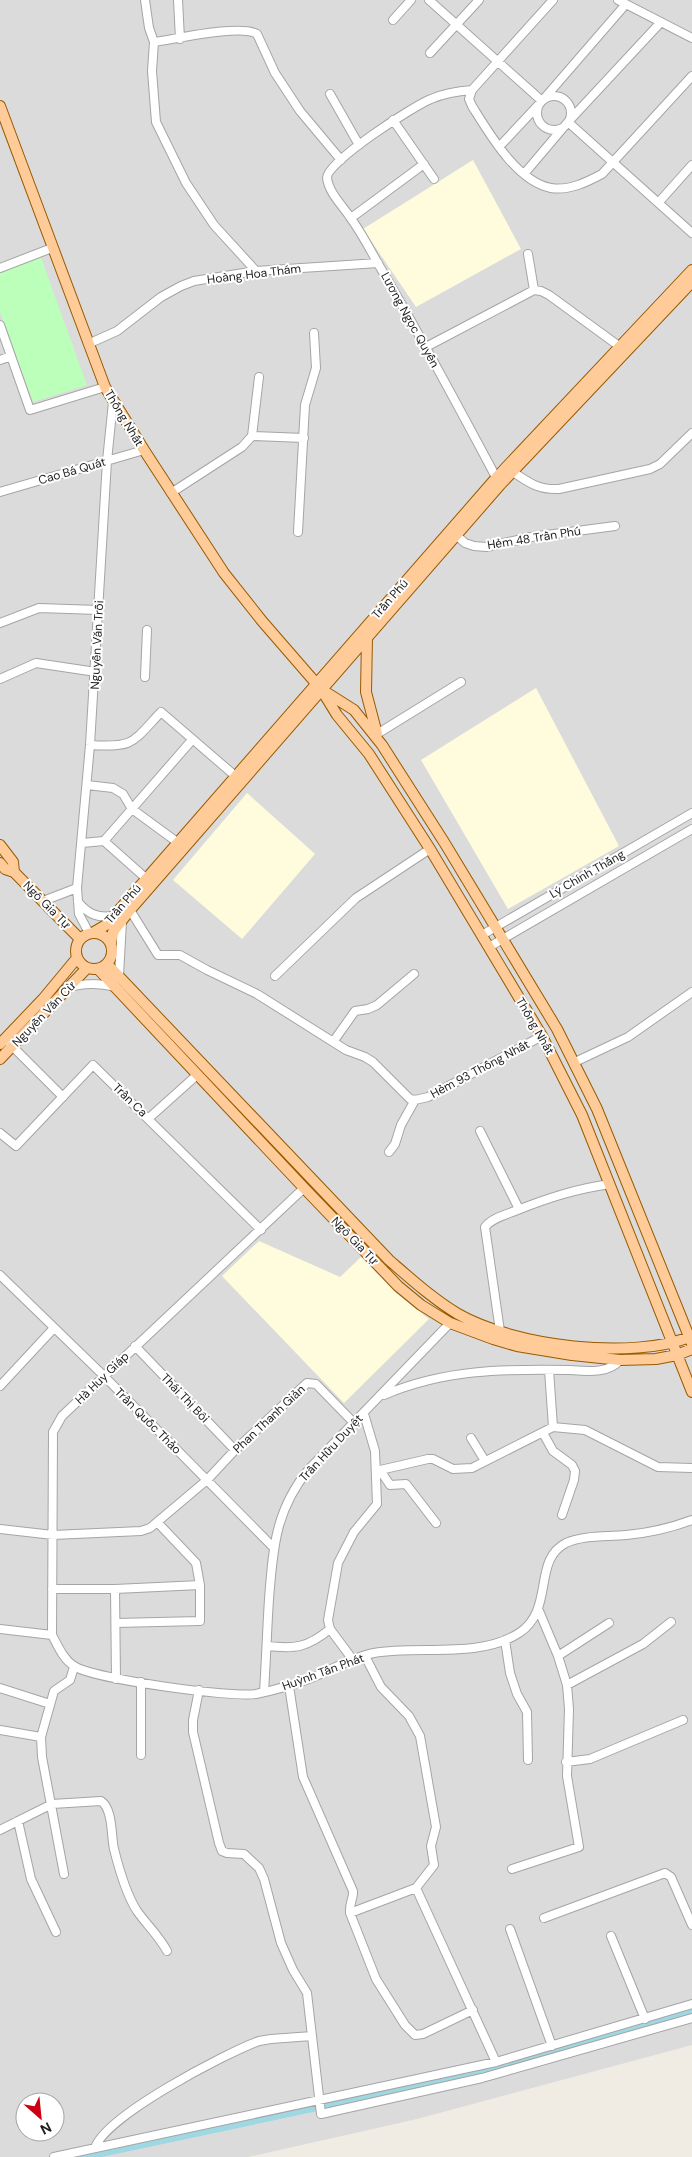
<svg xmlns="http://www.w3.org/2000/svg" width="692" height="2157" font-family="'DM Sans',sans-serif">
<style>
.residential{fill:#dcdbdb;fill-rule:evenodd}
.education{fill:#fffcdd}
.park{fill:#bfb}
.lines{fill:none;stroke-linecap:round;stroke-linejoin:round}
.canal{stroke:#9ed8e2;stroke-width:9}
.minor-casing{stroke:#a5a5a5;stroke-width:10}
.major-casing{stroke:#985a00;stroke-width:12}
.minor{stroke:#fff;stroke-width:8}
.major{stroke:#ffcb99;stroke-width:10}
.labels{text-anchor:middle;stroke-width:4;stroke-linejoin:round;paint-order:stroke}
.street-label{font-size:12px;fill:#1e1e1e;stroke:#fff}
</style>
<rect width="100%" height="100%" fill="#f0ebe3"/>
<path class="residential" d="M0,0H692V2045L417,2119L248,2157H0ZM25,2102H55V2132H25Z"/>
<path class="education" d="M473,160L521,249L416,307L363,229Z
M536,688L619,846L508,909L421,760Z
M247,793L315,854L242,939L173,880Z
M259,1241L340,1277L361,1257L396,1293L429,1319L344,1403L222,1276Z"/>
<path class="park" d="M40,255L87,385L33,402L0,312V270Z"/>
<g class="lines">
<path class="canal" d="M80,2157L498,2068L692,2009"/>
<defs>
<path id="minor" d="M145,0L149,28L154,42L152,71L156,122L186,183L214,225L256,271
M178,0L180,39
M429,0L542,101
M553,0L472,90L469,99L472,106C489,133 517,182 551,188C569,191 587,182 602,174L692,76
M618,0L692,38
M393,20L411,0
M154,42C176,39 241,24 257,34L275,73L300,111L341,160
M430,53L479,0
M472,90C458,91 445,93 431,99C415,105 326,162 327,178C329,193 342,205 350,217C360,231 369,247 377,262C420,334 459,408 498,481
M330,94L359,145
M537 113a17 17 0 1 1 34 0a17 17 0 1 1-34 0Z
M393,120L434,179
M568,122L692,233
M499,147L542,101L626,4
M524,174L568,122L661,22
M659,202L692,165
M351,218L424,164
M528,254L534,290
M0,268L52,248
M0,325L30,410L105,387
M88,344L117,331L161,297L181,286L194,281L256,271L378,263
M426,347L534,290L541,291L549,295L623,349
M0,360L11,356
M252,436L304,438
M513,472C530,483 538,490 559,489L650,469L660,464L692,433
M0,492L144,450
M171,493L242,447L252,436L259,377
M298,532L305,405L316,368L314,333
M456,535L465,543L474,546L486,547L531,537L615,526
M0,623L39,608L98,610
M145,677L147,630
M0,679L36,663L96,672
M377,734L461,682
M90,745C134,748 132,743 161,712L240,780
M87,785L113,788L123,794L132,809L177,842
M104,841L149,881
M82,843L104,841L192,740
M43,901L77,888
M78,902C88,914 97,918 113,916
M130,910L158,955H180L207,970L257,994L346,1050L365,1057L373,1062L410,1099L415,1100L428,1097L542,1036
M89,933L79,914L77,888L90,745L107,461L113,402
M482,935L692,813
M489,947L692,829
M119,976L122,921
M275,976L356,898L430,849
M68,988C82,983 100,983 115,987
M333,1042L355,1011L368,1009L377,1005L414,974
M10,1044L63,1097
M575,1062L628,1037L692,992
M149,1118L197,1075
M480,1131L519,1209
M0,1133L16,1146L93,1065L261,1230
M389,1152L395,1144L401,1125L415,1100
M304,1188L62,1416L53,1432L52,1635C58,1646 63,1659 74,1666C93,1679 233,1698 256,1694C275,1690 293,1685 311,1678C332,1670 352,1657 374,1653C419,1645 479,1659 519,1633C555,1610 532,1560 566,1543C584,1535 606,1537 626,1535C648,1533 671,1528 692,1520
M0,1275L104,1376L273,1547
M500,1331L485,1227C492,1218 505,1215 515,1211C548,1198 575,1189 610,1184
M135,1346L235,1450
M549,1370L553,1427
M0,1386L54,1328
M384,1395C445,1369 504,1369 569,1370C586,1371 609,1374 620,1360
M543,1433L553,1451L572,1465L575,1471L574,1480L562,1515
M471,1438L485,1461
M380,1470L390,1485L406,1484L436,1523
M376,1471L428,1459H433L453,1469L472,1468L553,1427L585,1430L658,1467L692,1468
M0,1529L53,1535L141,1531L150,1528L207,1480L235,1450L307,1383L316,1384L354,1423
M52,1589H115L200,1585
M115,1589L116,1679
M116,1623L200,1621V1585L196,1563L158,1523
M0,1629L52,1635
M505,1640L510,1673L517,1694L527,1712L528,1760
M267,1646C295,1649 307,1648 330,1629
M365,1656L381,1687L409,1716L420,1736L436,1827L431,1846L434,1865L416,1888L496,2062
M558,1656L609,1623
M353,1660L330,1629L328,1620L338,1563L354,1532L377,1504L375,1451L364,1414
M567,1685L643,1644L671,1622
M289,1686L303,1777L353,1891C354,1897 349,1903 350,1913L376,1979L405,2025L415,2035L423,2034L473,2010
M0,1688L50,1704
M199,1690L193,1720V1732L219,1843L222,1851L227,1853L244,1854L259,1868L264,1879L281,1943L293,1970L307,1993L321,2114L482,2078L692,2018
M264,1692C266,1661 267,1630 269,1599C273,1549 275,1510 309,1469L450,1323
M0,1730L41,1737
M141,1755V1682
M566,1762L590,1759L683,1720
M18,1821L31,1879L56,1932
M0,1830L52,1804L101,1801C113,1809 111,1836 114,1849C119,1869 126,1894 137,1911C147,1925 159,1936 167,1951
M512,1869L579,1847L567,1776L569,1709L567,1685L558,1656L539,1611
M64,1874L42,1757L41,1737L54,1691L70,1680L74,1667
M350,1913L416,1888
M544,1918L665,1873L671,1877L692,1925
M510,1929L552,2046
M611,1936L645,2019
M95,2148C105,2116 226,2053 259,2041L271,2039L312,2036
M54,2157L496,2062L692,2004"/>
<path id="major" d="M0,106L105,387L144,450L224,573L262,621L321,689L337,715L369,754L430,849L542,1036L582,1115L692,1392
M367,637L366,692L377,734
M324,691L354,710L382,745L444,842L557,1029L597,1109L692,1344
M0,845L13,862L14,872
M0,863L5,869L14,872L80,939
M94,932L106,925L496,478L692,270
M76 951a18 18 0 1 1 36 0a18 18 0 1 1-36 0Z
M111,943L113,932L130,910L500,485L692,282
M107,964L389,1260C411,1279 433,1299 458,1314C514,1346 632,1361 692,1336
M98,969L304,1188L398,1286L421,1305L450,1323L493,1339L517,1346L572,1355L620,1360L656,1359L677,1355L692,1349
M0,1044L43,999L77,958
M0,1059L87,968"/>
</defs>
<use href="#minor" class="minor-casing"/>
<use href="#major" class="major-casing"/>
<use href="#minor" class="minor"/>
<use href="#major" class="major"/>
</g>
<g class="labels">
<g class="street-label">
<text transform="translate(254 274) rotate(-7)" y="4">Hoàng Hoa Thám</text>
<text transform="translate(410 320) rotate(61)" y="4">Lương Ngọc Quyến</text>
<text transform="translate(124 418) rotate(59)" y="4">Thống Nhất</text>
<text transform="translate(72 471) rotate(-16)" y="4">Cao Bá Quát</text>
<text transform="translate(534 538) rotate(-9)" y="4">Hẻm 48 Trần Phú</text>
<text transform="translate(390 599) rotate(-49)" y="4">Trần Phú</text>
<text transform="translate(97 645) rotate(-87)" y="4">Nguyễn Văn Trỗi</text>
<text transform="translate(587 874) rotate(-30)" y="4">Lý Chính Thắng</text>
<text transform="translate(123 904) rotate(-49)" y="4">Trần Phú</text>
<text transform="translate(47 905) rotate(45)" y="4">Ngô Gia Tự</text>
<text transform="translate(44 1014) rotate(-46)" y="4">Nguyễn Văn Cừ</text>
<text transform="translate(535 1026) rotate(60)" y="4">Thống Nhất</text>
<text transform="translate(480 1069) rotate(-28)" y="4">Hẻm 93 Thống Nhất</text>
<text transform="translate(130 1100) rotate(44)" y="4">Trần Ca</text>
<text transform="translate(355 1241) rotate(46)" y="4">Ngô Gia Tự</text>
<text transform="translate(102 1378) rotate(-44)" y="4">Hà Huy Giáp</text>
<text transform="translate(185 1398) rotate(46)" y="4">Thái Thị Bôi</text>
<text transform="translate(269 1419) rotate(-43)" y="4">Phan Thanh Giản</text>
<text transform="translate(148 1421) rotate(45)" y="4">Trần Quốc Thảo</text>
<text transform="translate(331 1448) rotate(-47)" y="4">Trần Hữu Duyệt</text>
<text transform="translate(323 1672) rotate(-20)" y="4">Huỳnh Tấn Phát</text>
</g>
</g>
<g transform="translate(40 2117) rotate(153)"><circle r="24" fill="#ffffff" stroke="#a5a5a5"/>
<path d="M0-4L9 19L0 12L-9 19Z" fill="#cc0010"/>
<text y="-8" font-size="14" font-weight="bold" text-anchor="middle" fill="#1e1e1e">N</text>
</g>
</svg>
